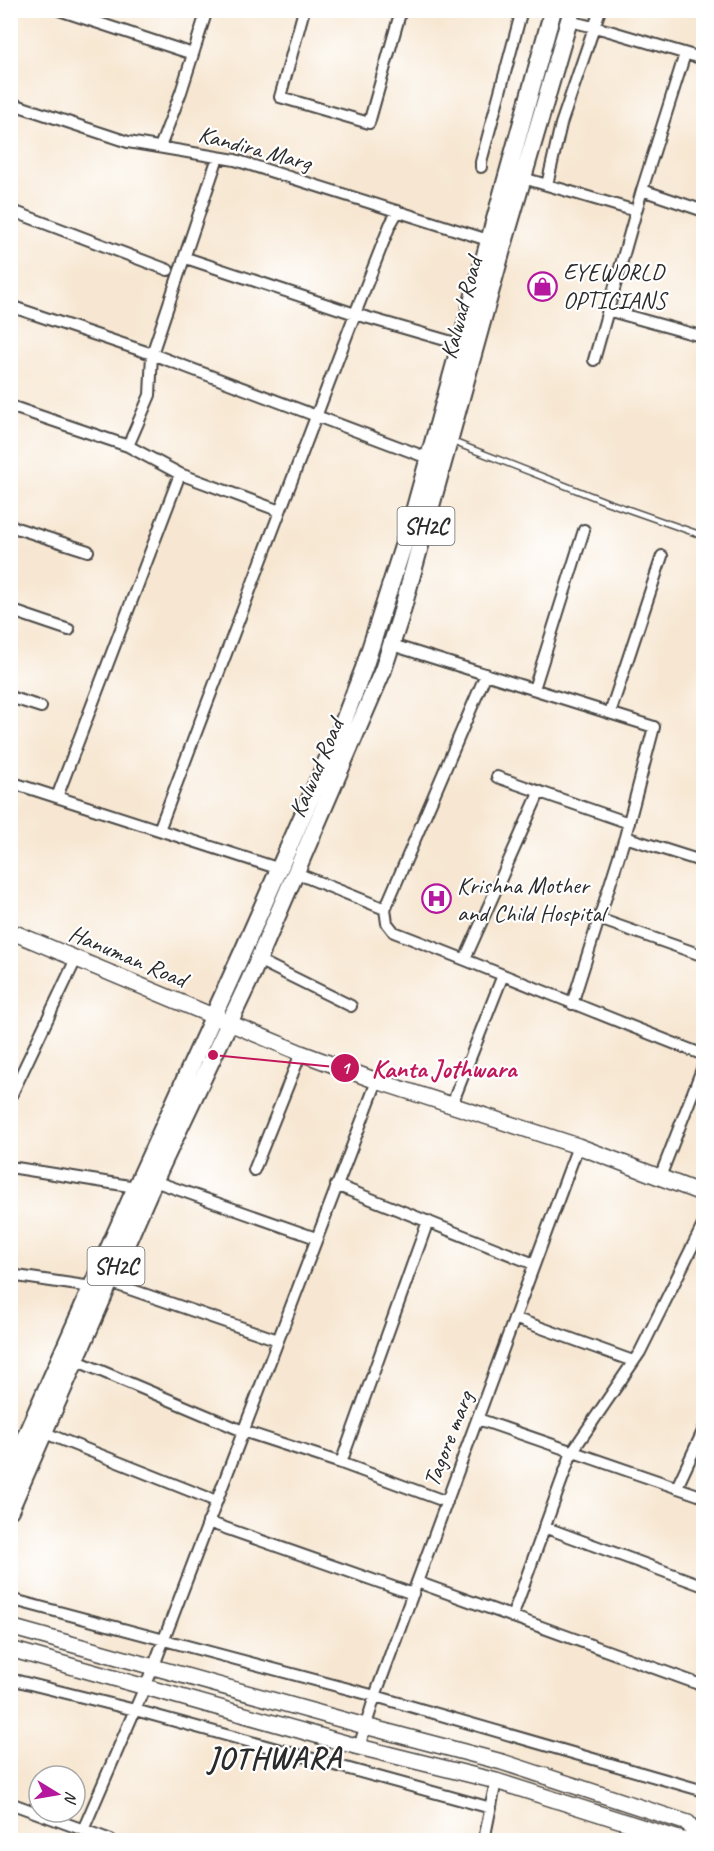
<svg xmlns="http://www.w3.org/2000/svg" width="714" height="1851" font-family="Caveat,sans-serif">
<style>
.lines{fill:none;stroke-linecap:round;stroke-linejoin:round}
.lane-casing{stroke:#4a4744;stroke-width:8}
.street-casing{stroke:#4a4744;stroke-width:14}
.secondary-casing{stroke:#4a4744;stroke-width:18}
.primary-casing{stroke:#4a4744;stroke-width:20}
.lane{stroke:#fff;stroke-width:5}
.street{stroke:#fff;stroke-width:10}
.secondary{stroke:#fff;stroke-width:15}
.primary{stroke:#fff;stroke-width:16}
.labels{text-anchor:middle;stroke-width:4.5;stroke-linejoin:round;paint-order:stroke}
.shield{fill:#fff;stroke:#6b6b6b;stroke-width:1.5}
.shield-label{font-size:22px;font-weight:bold;fill:#2b2b2b}
.street-label{font-size:24px;fill:#2b2b2b;stroke:#fff}
.poi-label{font-size:24px;fill:#2b2b2b;stroke:#fff;text-anchor:start}
.district-label{font-size:30px;font-weight:bold;letter-spacing:1.5px;fill:#2b2b2b;stroke:#fff}
.leader{fill:none;stroke:#c2185b;stroke-width:2}
.callout-dot{fill:#c2185b;stroke:#fff;stroke-width:2}
.mark-label{font-size:18px;text-anchor:middle;font-weight:bold;fill:#fff}
.callout-label{font-size:26px;text-anchor:middle;font-weight:bold;fill:#c2185b;stroke:#fff;stroke-width:4.5;stroke-linejoin:round;paint-order:stroke}
</style>
<rect width="100%" height="100%" fill="#fff"/>
<filter id="ink" filterUnits="userSpaceOnUse"><feTurbulence type="fractalNoise" baseFrequency=".0167" numOctaves="2"/><feDisplacementMap in="SourceGraphic" scale="12" xChannelSelector="R" yChannelSelector="G"/><feConvolveMatrix kernelMatrix="1 2 1 2 8 2 1 2 1" color-interpolation-filters="sRGB"/></filter>
<filter id="wash" filterUnits="userSpaceOnUse"><feTurbulence type="fractalNoise" baseFrequency=".008" numOctaves="4" result="noise"/><feDisplacementMap in="SourceGraphic" scale="24" xChannelSelector="R" yChannelSelector="G"/><feGaussianBlur stdDeviation="1.35" result="paint"/><feColorMatrix in="noise" values="0 0 0 0 0 0 0 0 0 0 0 0 0 0 0 0 0 1.4 0 .05"/><feComposite in="paint" operator="in"/></filter>
<g filter="url(#wash)">
<rect width="100%" height="100%" fill="#f7e7d2"/>
</g>
<g filter="url(#ink)">
<g class="lines">
<defs>
<path id="lane" d="M451,441L607,502L704,536"/>
<path id="street" d="M59,10L193,54
M304,10L280,97L369,123L401,10
M569,21L606,30L704,59
M10,103L128,142L235,160L488,240
M160,147L181,92L207,10
M481,167V162L522,10
M523,178L636,211
M547,185L561,124L600,10
M642,190L704,211
M10,210L168,270
M186,258L355,314L459,344
M10,306L152,354L428,458
M607,310L704,337
M594,360L642,190L685,54
M10,406L128,446L180,474L280,511
M128,446L150,395L152,354L218,157
M10,526L88,551
M10,610L69,630
M392,645L654,727L625,837L572,1004
M486,674L385,909L387,923L394,932C498,972 600,1015 704,1055
M534,689L584,530
M10,697L41,707
M610,713L662,556
M497,777L629,823
M10,782L280,869
M57,797L180,474
M159,830L355,314L390,225L398,211
M625,837L704,862
M296,873L385,909
M599,919L704,956
M465,959L539,793
M258,960L351,1006
M10,1098L76,959
M452,1104L503,975
M10,1167L136,1187
M254,1170L301,1053
M660,1177L704,1064
M154,1181L316,1238
M336,1185L534,1264
M10,1275L92,1287
M109,1282L278,1340
M514,1318L633,1361
M75,1360L243,1431L341,1463L447,1502
M478,1419L704,1497
M45,1433L216,1501
M341,1463L428,1221
M677,1487L704,1429
M208,1522L413,1594
M544,1527L704,1586
M417,1582L704,1686
M10,1599L375,1696L704,1791
M512,1617L572,1452L640,1352L704,1223
M10,1679L135,1710L491,1808
M359,1747L375,1696L578,1146
M10,1803L111,1840
M83,1830L153,1668L377,1081
M484,1840L496,1781"/>
<path id="secondary" d="M10,931L301,1053L377,1081L578,1146L704,1194
M10,1627L365,1726L502,1762L688,1823L698,1837
M10,1649L359,1747L496,1781L682,1840L704,1839"/>
<path id="primary" d="M10,1471L136,1187L243,951L339,733L364,668L413,515L553,10
M10,1510L150,1190L249,981L383,670L400,618L503,246L572,10"/>
</defs>
<use href="#lane" class="lane-casing"/>
<use href="#street" class="street-casing"/>
<use href="#secondary" class="secondary-casing"/>
<use href="#primary" class="primary-casing"/>
<use href="#lane" class="lane"/>
<use href="#street" class="street"/>
<use href="#secondary" class="secondary"/>
<use href="#primary" class="primary"/>
</g>
</g>
<defs>
<symbol id="shop-ring" viewBox="-11 -11 22 22"><circle r="9.5" fill="#fff" stroke="#b5179e" stroke-width="1.5"/><path d="M-5-2.5h2.3a2.7 3.5 0 0 1 5.4 0H5L5.5 6h-11ZM-1.5-2.5h3a1.5 2.3 0 0 0-3 0Z" fill="#b5179e"/></symbol>
<symbol id="hospital-ring" viewBox="-11 -11 22 22"><circle r="9.5" fill="#fff" stroke="#b5179e" stroke-width="1.5"/><path d="M-5-5h3v3.5h4V-5h3V5h-3V1.5h-4V5h-3Z" fill="#b5179e"/></symbol>
</defs>
<g fill-rule="evenodd">
<use href="#shop-ring" x="526" y="270" width="33" height="33"/>
<use href="#hospital-ring" x="420" y="882" width="33" height="33"/>
</g>
<g class="labels">
<g class="shield">
<rect x="397.5" y="507" width="57" height="38" rx="4.5"/>
<rect x="87.5" y="1247" width="57" height="38" rx="4.5"/>
</g>
<g class="shield-label">
<text x="426" y="534">SH2C</text>
<text x="116" y="1274">SH2C</text>
</g>
<g class="street-label">
<text transform="translate(255 148) rotate(15)" y="8">Kandira Marg</text>
<text transform="translate(461 308) rotate(-75)" y="8">Kalwad Road</text>
<text transform="translate(316 768) rotate(-67)" y="8">Kalwad Road</text>
<text transform="translate(128 956) rotate(23)" y="8">Hanuman Road</text>
<text transform="translate(448 1439) rotate(-69)" y="8">Tagore marg</text>
</g>
<g class="poi-label">
<text x="563" y="280">EYEWORLD<tspan x="563" dy="28">OPTICIANS</tspan></text>
<text x="457" y="893">Krishna Mother<tspan x="457" dy="28">and Child Hospital</tspan></text>
</g>
<g class="district-label">
<text x="275" y="1768">JOTHWARA</text>
</g>
</g>
<path class="leader" d="M213 1055L345 1068"/>
<g class="callout-dot">
<circle cx="213" cy="1055" r="6"/>
<circle cx="345" cy="1068" r="15"/>
</g>
<g class="mark-label">
<text x="345" y="1074">1</text>
</g>
<g class="callout-label">
<text x="444" y="1077">Kanta Jothwara</text>
</g>
<rect width="714" height="1851" fill="none" stroke="#fff" stroke-width="36"/>
<g transform="translate(57 1794) rotate(101)"><circle r="28" fill="#ffffff" stroke="#aaaaaa" stroke-width="1.5"/>
<path d="M0-4.5L10 22L0 15L-10 22Z" fill="#b5179e"/>
<text y="-9" font-size="16" font-weight="bold" text-anchor="middle" fill="#2b2b2b">N</text>
</g>
</svg>
